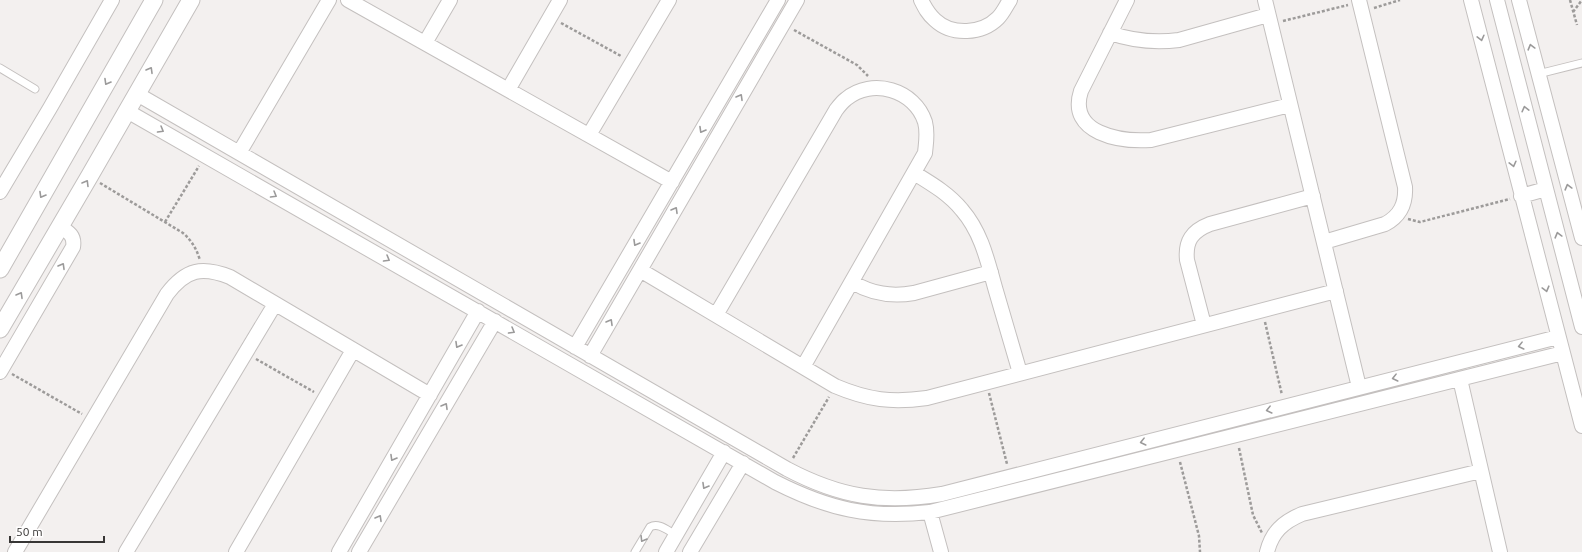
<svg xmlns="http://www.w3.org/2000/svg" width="1582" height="552" font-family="Ubuntu,sans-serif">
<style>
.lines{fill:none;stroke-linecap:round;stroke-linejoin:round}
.service-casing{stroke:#c4c0bf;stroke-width:9}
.minor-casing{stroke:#c4c0bf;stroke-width:16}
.tertiary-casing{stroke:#c4c0bf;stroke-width:19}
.path{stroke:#9d9b9a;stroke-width:2.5;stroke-dasharray:3 2;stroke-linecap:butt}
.service{stroke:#fff;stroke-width:7}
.minor{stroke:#fff;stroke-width:14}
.tertiary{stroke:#fff;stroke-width:17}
.oneway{stroke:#9b9a9a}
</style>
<rect width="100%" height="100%" fill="#f3f0ef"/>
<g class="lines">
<defs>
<path id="service" d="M0,68L35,89
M1538,74L1582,63
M635,552L650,527C659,522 668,531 676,535"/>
<path id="minor" d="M348,0L672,182
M921,0C925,8 928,14 935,20C952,36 982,34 998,18C1003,13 1006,6 1010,0
M1127,0L1081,91C1067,134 1121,142 1151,140L1290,105
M1265,0L1359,387
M1471,0L1582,426
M1497,0L1582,327
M1519,0L1582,238
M1110,33C1133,41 1155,43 1179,40L1268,15
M425,43L450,0
M508,90L560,0
M137,94L787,469C840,497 883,504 942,494L1558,337
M127,111L775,482C828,509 870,519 930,512L1563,353
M589,135L669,0
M239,153L329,0
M914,173C932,184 949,194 962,210C982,233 988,263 996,291C1004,319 1012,346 1020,373
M0,192L50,108L112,0
M1521,196L1546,189
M1324,242L1385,224C1400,216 1406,204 1405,187L1359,0
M640,270L835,386C868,400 892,403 927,398L1336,291
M852,282C872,294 891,297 914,293L991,272
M716,315L836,110C839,106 842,102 846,99C872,77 915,90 925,122C928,133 926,142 925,153L803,367
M1204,325L1187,260C1185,241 1192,231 1210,224L1313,196
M575,347L778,0
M590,356L797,0
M0,372L73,247C75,236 69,232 60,227
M1460,379L1500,552
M930,512L941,552
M15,552L167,294C186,269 202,266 230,277L430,395
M126,552L275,304
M236,552L353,350
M339,552L478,311
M359,552L495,321
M666,552L724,452
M690,552L743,463
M1267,552C1272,532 1283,522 1302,514L1481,471"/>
<path id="tertiary" d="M0,269L154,0
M0,329L89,177L191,0"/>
</defs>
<use href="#service" class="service-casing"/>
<use href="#minor" class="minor-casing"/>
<use href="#tertiary" class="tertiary-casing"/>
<path class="path" d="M1570,0L1577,25
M1374,8L1400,0
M1573,12L1582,0
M1283,21L1348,5
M561,23L621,56
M794,30L857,65L868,76
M100,183L183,233C192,241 196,248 200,260
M1408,219L1420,222L1510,199
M165,222L199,166
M1265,322L1282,395
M256,359L314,392
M12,374L82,414
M989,393L1007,464
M1239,448L1253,515L1262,533
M793,458L829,397
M1180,462L1199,536L1200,552"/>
<use href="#service" class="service"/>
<use href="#minor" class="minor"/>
<use href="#tertiary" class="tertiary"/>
</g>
<defs><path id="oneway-chevron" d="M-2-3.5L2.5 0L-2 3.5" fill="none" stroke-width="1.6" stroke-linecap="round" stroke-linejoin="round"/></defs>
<g class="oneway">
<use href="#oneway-chevron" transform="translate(1481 38) rotate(76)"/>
<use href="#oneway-chevron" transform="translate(1531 47) rotate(-105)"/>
<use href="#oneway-chevron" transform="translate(150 70) rotate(-60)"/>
<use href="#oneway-chevron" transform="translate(107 82) rotate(120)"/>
<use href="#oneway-chevron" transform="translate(740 97) rotate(-60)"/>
<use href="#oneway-chevron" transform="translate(1525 109) rotate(-104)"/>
<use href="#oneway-chevron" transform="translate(161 130) rotate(30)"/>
<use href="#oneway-chevron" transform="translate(702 130) rotate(120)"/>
<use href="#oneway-chevron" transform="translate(1513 164) rotate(76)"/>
<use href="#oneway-chevron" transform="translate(86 183) rotate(-59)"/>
<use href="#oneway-chevron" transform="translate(1568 187) rotate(-105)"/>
<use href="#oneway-chevron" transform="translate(42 195) rotate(120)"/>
<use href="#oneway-chevron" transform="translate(274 195) rotate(30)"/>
<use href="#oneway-chevron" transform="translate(675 210) rotate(-60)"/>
<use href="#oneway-chevron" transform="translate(1558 235) rotate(-105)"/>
<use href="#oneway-chevron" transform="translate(636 243) rotate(120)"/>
<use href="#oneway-chevron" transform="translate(387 259) rotate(30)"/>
<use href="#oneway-chevron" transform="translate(62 266) rotate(-60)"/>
<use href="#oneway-chevron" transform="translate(1546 289) rotate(75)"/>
<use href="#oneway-chevron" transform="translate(20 295) rotate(-60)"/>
<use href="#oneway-chevron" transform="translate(610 322) rotate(-60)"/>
<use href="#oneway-chevron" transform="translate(512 331) rotate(30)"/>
<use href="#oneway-chevron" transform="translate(458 345) rotate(120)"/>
<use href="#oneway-chevron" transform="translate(1521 346) rotate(166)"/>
<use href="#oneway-chevron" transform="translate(1395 378) rotate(166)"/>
<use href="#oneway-chevron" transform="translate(445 406) rotate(-60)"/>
<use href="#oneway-chevron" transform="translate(1269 410) rotate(166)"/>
<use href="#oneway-chevron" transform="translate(1143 442) rotate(166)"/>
<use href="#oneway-chevron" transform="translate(393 458) rotate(120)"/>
<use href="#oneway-chevron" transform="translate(705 486) rotate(120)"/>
<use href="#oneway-chevron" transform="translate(379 518) rotate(-60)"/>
<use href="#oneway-chevron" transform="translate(643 539) rotate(121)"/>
</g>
<path d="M10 536v6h94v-6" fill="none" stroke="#373635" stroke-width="2"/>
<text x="16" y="536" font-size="12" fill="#373635" stroke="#fffefe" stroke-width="3" paint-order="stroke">50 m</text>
</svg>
